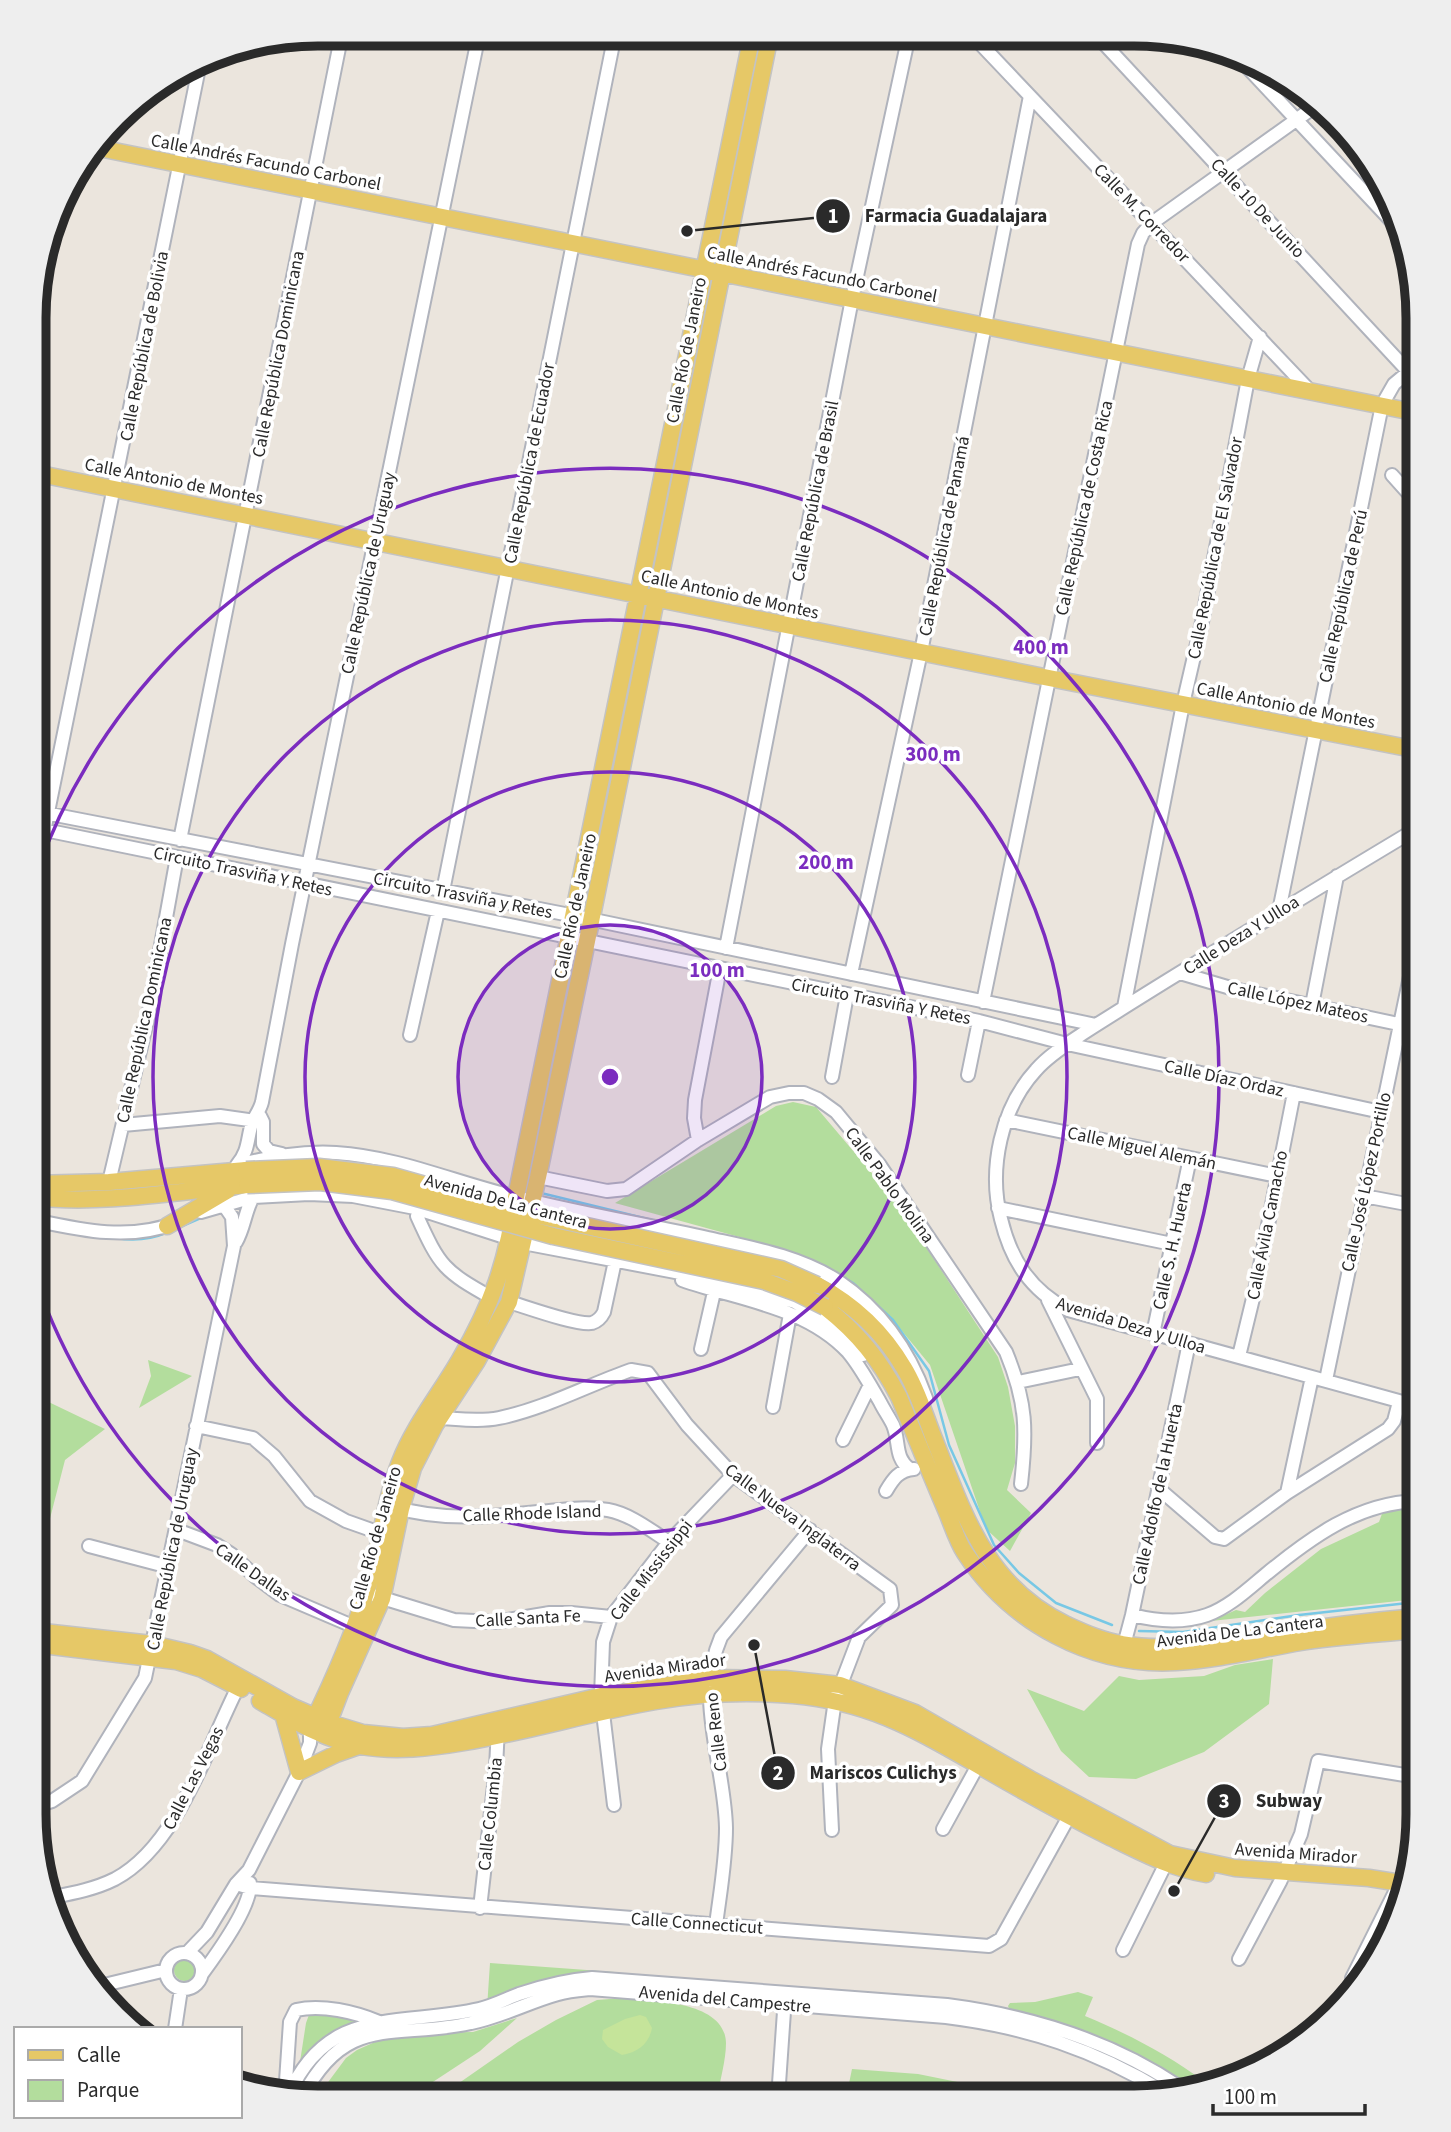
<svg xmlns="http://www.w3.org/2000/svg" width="1451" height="2132" font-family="'Source Sans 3',sans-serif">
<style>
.education{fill:#ebe1ce}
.green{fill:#b3dd9d}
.pitch{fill:#c5e49a}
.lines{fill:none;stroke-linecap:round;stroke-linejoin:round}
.stream{stroke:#78c8e5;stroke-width:2.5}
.minor-casing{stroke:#b0b3bc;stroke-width:16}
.major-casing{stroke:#c3c3c3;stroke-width:19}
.minor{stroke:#fff;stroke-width:12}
.major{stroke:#e6c867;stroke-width:16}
.major-bridge-casing{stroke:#c3c3c3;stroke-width:19;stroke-linecap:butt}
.major-bridge{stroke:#e6c867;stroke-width:16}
.ring{fill:none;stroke:#7b2cbf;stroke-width:3.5}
.labels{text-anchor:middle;stroke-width:7;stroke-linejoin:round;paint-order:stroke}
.street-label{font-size:18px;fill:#2a2a2a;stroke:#fff}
.rim{fill:none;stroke:#2a2a2a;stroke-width:9}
.centre{fill:#7b2cbf;stroke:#fff;stroke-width:3.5}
.ring-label{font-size:21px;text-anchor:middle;font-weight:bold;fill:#7b2cbf;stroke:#fff;stroke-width:7;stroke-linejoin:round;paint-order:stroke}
.leader{fill:none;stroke:#2a2a2a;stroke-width:2.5}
.callout-dot{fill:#2a2a2a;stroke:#fff;stroke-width:2.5}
.mark-label{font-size:21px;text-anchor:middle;font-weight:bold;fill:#fff}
.callout-label{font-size:19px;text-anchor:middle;font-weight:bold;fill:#2a2a2a;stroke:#fff;stroke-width:7;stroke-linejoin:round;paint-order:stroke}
</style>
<rect width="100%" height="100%" fill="#ebe5dd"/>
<path class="education" d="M1262,66L1306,92L1308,94L1296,102Z"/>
<path class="green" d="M793,1102L816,1107L898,1204L998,1357L1008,1387L1015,1426V1463L1007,1490L1031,1513L1010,1551L986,1529L930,1365L893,1320L853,1283L829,1268L776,1247L615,1203L776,1106Z
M148,1360L192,1376L139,1408L151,1376Z
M34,1395L105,1429L65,1460L46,1534L34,1530Z
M1410,1508L1417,1509V1599L1211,1621L1236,1610L1245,1612L1265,1593L1321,1549L1379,1522L1383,1511Z
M1273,1659L1269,1704L1204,1752L1136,1779L1089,1777L1061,1751L1027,1689L1084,1711L1119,1676L1139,1680L1204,1676L1235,1665Z
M174 1970a11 11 0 1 1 22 0a11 11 0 1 1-22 0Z
M490,1963L614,1972L613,1979H596L487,2008Z
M1078,1992L1093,1997L1085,2016C1128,2034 1167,2054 1205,2082L1185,2087L1162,2072L1012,2016L1008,2006L1010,2003L1035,2002Z
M624,1998C654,2001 725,2001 726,2043C726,2060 720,2080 717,2098L439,2097L518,2042L556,2020L597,2000Z
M355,2011L388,2017L374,2020L324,2053L295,2094L306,2023L310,2012Z
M517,2018L480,2051L410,2097H333L320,2093L346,2058L357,2050L384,2038L414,2033L473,2032Z
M852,2069L918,2074L1037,2098H846Z"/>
<path class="pitch" d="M640,2015L646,2017L652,2028C649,2044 638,2052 622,2055L608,2047L602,2039L603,2030L625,2019Z"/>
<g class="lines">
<path class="stream" d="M541,1193L660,1222
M180,1227L203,1217
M116,1238C133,1241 152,1239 168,1232
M765,1245L783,1250
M825,1266L853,1283L893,1320L929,1371L949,1445L994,1545L1019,1573L1056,1603L1112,1625
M1139,1631L1183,1632L1299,1615L1417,1602"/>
<defs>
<path id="minor" d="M972,35L1310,391
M1097,36L1418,382
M1233,52L1397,227
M1392,475L1418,504
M35,811L575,916L1096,1025
M35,828L979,1021L1067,1044L1381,1112
M180,840L342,33
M35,876L200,63
M443,891L615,34
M1279,911L1382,405L1394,384L1418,364
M726,948L852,299L909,35
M1180,973L1234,989L1417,1028
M851,974L921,652L1030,96
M983,1002L1138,244L1143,233L1152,223L1317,105
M1312,1005L1337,876
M1124,1007L1183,704L1202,622L1248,379L1260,337
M410,1035L438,911
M35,1041L42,1042
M968,1075L979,1021
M832,1077L847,995
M260,1116L263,1122V1144L269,1151L282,1154
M1006,1120L1277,1176
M123,1125L220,1116L263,1122
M698,1140L694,1118L695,1100L720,968
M237,1165C249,1151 247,1139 252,1123C255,1116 260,1110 262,1102L292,944L479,34
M237,1165C270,1157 302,1151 336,1153C399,1157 456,1183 516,1197C580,1213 644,1224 708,1238C753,1248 799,1256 838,1281C881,1310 909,1350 926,1398
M538,1177L607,1191L626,1189L698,1140L770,1097L789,1093H804L818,1099L836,1112L879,1164L1006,1352C1027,1403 1027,1431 1021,1484
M109,1182L148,1017L177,857
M1364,1196L1417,1206
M998,1208L1172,1244
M201,1212L253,1197L309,1194L353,1196L415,1208L523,1243L717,1280L795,1302L828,1322L863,1355
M417,1216C440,1267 444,1271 492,1298
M34,1220C81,1230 129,1241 175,1223
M236,1242C244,1229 245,1211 253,1197
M682,1280C738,1300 805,1306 848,1352C860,1366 870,1385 880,1402C884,1410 889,1417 893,1425C900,1441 894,1458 910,1469
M1048,1300L1097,1399V1443
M509,1302C526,1307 578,1326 592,1323C598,1321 601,1318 604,1312L615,1261
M1153,1334L1190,1158
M701,1349L714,1292
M1239,1356L1256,1286L1294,1093
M1326,1380L1417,943
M1018,1382L1080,1369
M1413,1406L1417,1386
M1417,1406L1068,1310C1030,1290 1011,1260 1001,1219C988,1169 1001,1108 1036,1070C1048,1056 1067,1044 1082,1034C1110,1016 1139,998 1168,980C1251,929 1334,878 1418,828
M773,1407L790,1314
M440,1418C459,1419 480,1422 499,1418C544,1409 588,1385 631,1370L648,1373L687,1425L733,1475L890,1589L892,1605L859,1637L835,1700L828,1749L832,1830
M196,1426L253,1438L274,1456L310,1501L346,1521L380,1533
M843,1440L870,1385
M1158,1488L1215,1537L1224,1539L1287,1493L1388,1429L1394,1421L1399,1402
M886,1491C893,1479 899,1470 914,1469
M1287,1493L1312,1377
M394,1507C440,1521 491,1517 538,1512C561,1510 585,1506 608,1510C630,1514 650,1530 669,1542
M177,1530L217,1545L231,1554L256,1577L280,1595L362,1630
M89,1546L169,1567
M366,1593L454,1620L495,1622L550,1613H571L611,1617
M1132,1615C1156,1621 1184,1623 1207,1615C1229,1607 1247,1590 1265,1575C1310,1538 1357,1503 1417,1501
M1124,1645L1132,1615L1189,1343
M614,1805L601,1696L603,1642L611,1617L669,1542L733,1475
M33,1807L52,1801L82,1781L145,1678L234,1246L232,1217L223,1204
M943,1829L982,1758
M236,1884L250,1888L989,1946L1001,1939L1072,1811
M53,1897C74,1893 95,1889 115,1879C179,1845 208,1744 241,1681
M480,1908L496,1768L498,1727
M716,1925C720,1893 726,1861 726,1828C725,1766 694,1698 721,1637L810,1530
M1123,1950L1170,1855
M166 1971a18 18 0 1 1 36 0a18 18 0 1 1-36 0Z
M187,1953L207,1932L236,1884L249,1870L299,1772L310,1743V1728
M1239,1959L1280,1882L1301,1834L1318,1761L1417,1777
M202,1974C216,1955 252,1906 250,1883
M1352,1978L1400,1882
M100,1986L166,1970
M175,2029L181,1989
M285,2096L290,2022L296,2010C322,2004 355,2012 379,2022
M288,2096C328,2004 401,2027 479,2009C493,2006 506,1999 519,1994C543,1986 566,1980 592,1978L947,2005C1031,2016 1110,2040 1181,2088
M303,2096C347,2012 396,2040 471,2023C501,2017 529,2002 558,1994C568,1991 580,1990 590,1989L946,2017C1027,2027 1095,2050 1164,2092
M778,2098L785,1997"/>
<path id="major" d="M94,147L1418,413
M35,473L1049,678L1418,750
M34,1184L109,1182L246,1170
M34,1197C101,1205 179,1191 247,1185
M167,1226L228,1190
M817,1285C853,1304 883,1332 904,1368C917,1389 924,1413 933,1436C964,1514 985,1586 1067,1625C1085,1633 1102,1641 1122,1644C1172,1653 1226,1641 1275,1634C1322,1627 1370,1621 1417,1617
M825,1307C858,1333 880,1360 899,1397C915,1435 930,1473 946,1510C952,1524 957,1541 965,1553C1011,1623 1092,1667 1176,1662C1218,1660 1260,1649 1301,1642C1340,1636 1379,1634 1417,1630
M34,1631L152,1644L190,1653L207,1659L293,1707L330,1723L363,1733L403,1737L432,1735L601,1696L710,1678L785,1679L840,1685L915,1713L1030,1779L1170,1854L1235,1868L1369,1878L1407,1884
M34,1644L176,1661L202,1669L241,1689
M260,1701C291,1719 324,1740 360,1746C396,1752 430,1748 465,1742C530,1731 592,1712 656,1701C701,1693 748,1691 793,1695C870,1702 913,1728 978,1765C1021,1790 1064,1814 1108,1836C1141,1852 1170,1868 1206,1874
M283,1714L299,1772L336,1754L359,1746
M310,1728C332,1683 354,1635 368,1586C381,1545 384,1502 400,1462C414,1426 439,1395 459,1361C492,1305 507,1262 516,1197L752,35
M324,1735L340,1693L382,1599L401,1509L413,1468L435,1425L477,1361L509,1302L538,1177L587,941L770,35"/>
</defs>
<use href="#minor" class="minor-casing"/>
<use href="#major" class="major-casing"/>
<use href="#minor" class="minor"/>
<use href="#major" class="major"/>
<defs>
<path id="major-bridge" d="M246,1170L319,1167L393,1176L514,1210L781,1269L817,1285
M247,1185L320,1182L392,1191L553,1236L764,1281L797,1293L825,1307"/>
</defs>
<use href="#major-bridge" class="major-bridge-casing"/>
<use href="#major-bridge" class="major-bridge"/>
</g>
<circle cx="610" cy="1077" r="152" fill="#7b2cbf" fill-opacity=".12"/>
<g class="ring">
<circle cx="610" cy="1077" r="152"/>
<circle cx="610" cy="1077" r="305"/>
<circle cx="610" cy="1077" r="457"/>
<path d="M36 874A609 609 0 1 1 34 1275"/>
</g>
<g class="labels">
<g class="street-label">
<text transform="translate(266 162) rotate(11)" y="6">Calle Andrés Facundo Carbonel</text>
<text transform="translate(1258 208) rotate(47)" y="6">Calle 10 De Junio</text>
<text transform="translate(1142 213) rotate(46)" y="6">Calle M. Corredor</text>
<text transform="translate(822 274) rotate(11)" y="6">Calle Andrés Facundo Carbonel</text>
<text transform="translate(144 346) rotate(-79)" y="6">Calle República de Bolivia</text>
<text transform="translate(686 350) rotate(-79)" y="6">Calle Río de Janeiro</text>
<text transform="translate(278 354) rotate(-79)" y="6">Calle República Dominicana</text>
<text transform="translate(529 463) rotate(-79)" y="6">Calle República de Ecuador</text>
<text transform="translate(174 481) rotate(11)" y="6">Calle Antonio de Montes</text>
<text transform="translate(815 491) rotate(-79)" y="6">Calle República de Brasil</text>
<text transform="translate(1084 508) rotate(-78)" y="6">Calle República de Costa Rica</text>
<text transform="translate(944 536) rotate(-79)" y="6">Calle República de Panamá</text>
<text transform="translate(1215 548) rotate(-79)" y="6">Calle República de El Salvador</text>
<text transform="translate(368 573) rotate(-78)" y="6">Calle República de Uruguay</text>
<text transform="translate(730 594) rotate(12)" y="6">Calle Antonio de Montes</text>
<text transform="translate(1343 596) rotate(-78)" y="6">Calle República de Perú</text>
<text transform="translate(1286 705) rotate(11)" y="6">Calle Antonio de Montes</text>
<text transform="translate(243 871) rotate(12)" y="6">Circuito Trasviña Y Retes</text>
<text transform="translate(463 895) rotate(11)" y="6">Circuito Trasviña y Retes</text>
<text transform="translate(575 906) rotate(-78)" y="6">Calle Río de Janeiro</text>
<text transform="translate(1241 935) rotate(-32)" y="6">Calle Deza Y Ulloa</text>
<text transform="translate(881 1001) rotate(11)" y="6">Circuito Trasviña Y Retes</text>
<text transform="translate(1298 1002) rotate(12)" y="6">Calle López Mateos</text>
<text transform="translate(144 1020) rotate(-78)" y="6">Calle República Dominicana</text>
<text transform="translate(1224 1078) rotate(12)" y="6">Calle Díaz Ordaz</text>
<text transform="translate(1142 1148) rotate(12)" y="6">Calle Miguel Alemán</text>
<text transform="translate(1366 1182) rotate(-78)" y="6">Calle José López Portillo</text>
<text transform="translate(890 1185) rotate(54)" y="6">Calle Pablo Molina</text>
<text transform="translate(506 1201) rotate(15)" y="6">Avenida De La Cantera</text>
<text transform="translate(1267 1225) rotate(-79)" y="6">Calle Ávila Camacho</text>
<text transform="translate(1172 1246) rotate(-78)" y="6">Calle S. H. Huerta</text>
<text transform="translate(1131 1325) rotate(17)" y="6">Avenida Deza y Ulloa</text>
<text transform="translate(1157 1494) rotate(-78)" y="6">Calle Adolfo de la Huerta</text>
<text transform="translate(532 1513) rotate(-2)" y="6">Calle Rhode Island</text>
<text transform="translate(793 1517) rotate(37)" y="6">Calle Nueva Inglaterra</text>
<text transform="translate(375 1538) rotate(-74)" y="6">Calle Río de Janeiro</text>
<text transform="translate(172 1549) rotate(-79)" y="6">Calle República de Uruguay</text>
<text transform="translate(651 1570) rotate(-52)" y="6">Calle Mississippi</text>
<text transform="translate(253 1572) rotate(35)" y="6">Calle Dallas</text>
<text transform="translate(528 1618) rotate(-3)" y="6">Calle Santa Fe</text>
<text transform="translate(1240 1631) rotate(-7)" y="6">Avenida De La Cantera</text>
<text transform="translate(665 1668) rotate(-8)" y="6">Avenida Mirador</text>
<text transform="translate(716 1732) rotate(-97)" y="6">Calle Reno</text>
<text transform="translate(193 1778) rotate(-63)" y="6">Calle Las Vegas</text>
<text transform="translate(490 1814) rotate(-84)" y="6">Calle Columbia</text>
<text transform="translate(1296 1853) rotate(4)" y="6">Avenida Mirador</text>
<text transform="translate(697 1923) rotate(4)" y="6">Calle Connecticut</text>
<text transform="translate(725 1999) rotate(5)" y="6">Avenida del Campestre</text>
</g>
</g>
<path d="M0 0H1451V2132H0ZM318 46H1134A272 272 0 0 1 1406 318V1814A272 272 0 0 1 1134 2086H318A272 272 0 0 1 46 1814V318A272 272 0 0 1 318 46Z" fill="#eee" fill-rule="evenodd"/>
<path class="rim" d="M318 46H1134A272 272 0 0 1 1406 318V1814A272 272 0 0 1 1134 2086H318A272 272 0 0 1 46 1814V318A272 272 0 0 1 318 46Z"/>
<circle cx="610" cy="1077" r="10" class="centre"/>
<g class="ring-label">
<text x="1041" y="654">400 m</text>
<text x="933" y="761">300 m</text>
<text x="826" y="869">200 m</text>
<text x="717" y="977">100 m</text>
</g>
<path class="leader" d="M687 231L833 216M754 1645L778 1773M1174 1891L1224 1801"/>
<g class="callout-dot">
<circle cx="687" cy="231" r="7"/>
<circle cx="754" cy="1645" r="7"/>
<circle cx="1174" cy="1891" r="7"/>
<circle cx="833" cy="216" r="18"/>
<circle cx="778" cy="1773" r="18"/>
<circle cx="1224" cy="1801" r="18"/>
</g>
<g class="mark-label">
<text x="833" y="223">1</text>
<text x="778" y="1780">2</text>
<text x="1224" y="1808">3</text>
</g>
<g class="callout-label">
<text x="956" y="222">Farmacia Guadalajara</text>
<text x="883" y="1779">Mariscos Culichys</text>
<text x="1289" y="1807">Subway</text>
</g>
<rect x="14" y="2027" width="228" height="91" fill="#ffffff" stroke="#aaaaaa" stroke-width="2"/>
<rect x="28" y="2050" width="35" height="10" fill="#e6c867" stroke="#aaaaaa" stroke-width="2"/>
<text x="77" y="2062" font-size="21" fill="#2a2a2a">Calle</text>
<rect x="28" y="2080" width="35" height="21" fill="#b3dd9d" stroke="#aaaaaa" stroke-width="2"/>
<text x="77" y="2097" font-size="21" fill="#2a2a2a">Parque</text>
<path d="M1213 2104v10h152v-10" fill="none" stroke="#2a2a2a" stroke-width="3.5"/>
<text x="1224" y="2104" font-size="21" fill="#2a2a2a" stroke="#ffffff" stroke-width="5" paint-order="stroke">100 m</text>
</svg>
